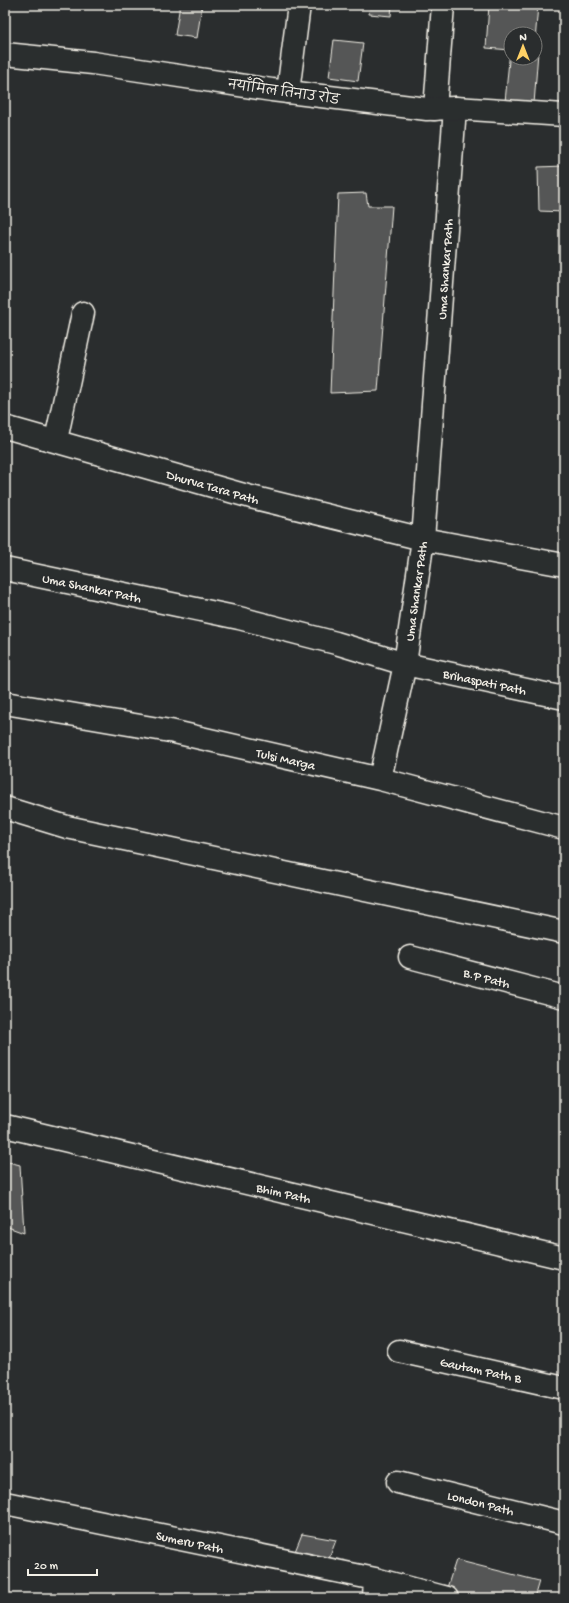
<svg xmlns="http://www.w3.org/2000/svg" width="569" height="1603" font-family="'Gochi Hand','Playpen Sans Deva',sans-serif">
<style>
.building{fill:#555756;stroke:#f4f1e8}
.lines{fill:none;stroke-linecap:round;stroke-linejoin:round}
.minor-casing{stroke:#f4f1e8;stroke-width:25}
.tertiary-casing{stroke:#f4f1e8;stroke-width:25}
.minor{stroke:#2a2d2e;stroke-width:22}
.tertiary{stroke:#2a2d2e;stroke-width:22}
.labels{text-anchor:middle;stroke-width:3.5;stroke-linejoin:round;paint-order:stroke}
.street-label{font-size:13px;fill:#f4f1e8;stroke:#2a2d2e}
</style>
<rect width="100%" height="100%" fill="#2a2d2e"/>
<filter id="ink" filterUnits="userSpaceOnUse"><feTurbulence type="fractalNoise" baseFrequency=".025" numOctaves="2"/><feDisplacementMap in="SourceGraphic" scale="8" xChannelSelector="R" yChannelSelector="G"/><feConvolveMatrix kernelMatrix="1 2 1 2 8 2 1 2 1" color-interpolation-filters="sRGB"/></filter>
<g filter="url(#ink)">
<path class="building" d="M180,5H202L197,38L175,35Z
M370,5H392L391,16L369,14Z
M489,5H538L535,41V34H511V50L486,48Z
M334,40L363,43L358,81L329,77Z
M510,50L511,58H535V52H538L534,104L505,102Z
M564,166V212L539,211L538,167Z
M366,193L368,206H392L378,391L330,393L338,194Z
M5,1161L20,1165L24,1233L5,1226Z
M302,1534L336,1540L326,1567L292,1559Z
M456,1560L539,1581L534,1598H459L445,1594Z"/>
<g class="lines">
<defs>
<path id="minor" d="M288,92L299,5
M435,109L443,5
M5,427L251,497L423,539L564,565
M56,440L83,313
M5,569L239,618L336,643L405,664L423,539L455,108
M5,703L170,731L380,779L564,828
M380,779L405,664L564,698
M5,808L67,827L564,932
M410,957L564,997
M5,1126L564,1258
M399,1351L564,1388
M398,1482L564,1523
M5,1503L375,1579
M374,1598L375,1579L447,1598"/>
<path id="tertiary" d="M5,54L93,63L272,90L427,109L455,108L564,115"/>
</defs>
<use href="#minor" class="minor-casing"/>
<use href="#tertiary" class="tertiary-casing"/>
<use href="#minor" class="minor"/>
<use href="#tertiary" class="tertiary"/>
</g>
</g>
<g class="labels">
<g class="street-label">
<text transform="translate(284 91) rotate(8)" y="5">नयाँमिल तिनाउ रोड</text>
<text transform="translate(444 269) rotate(-86)" y="5">Uma Shankar Path</text>
<text transform="translate(213 486) rotate(16)" y="5">Dhurva Tara Path</text>
<text transform="translate(92 587) rotate(12)" y="5">Uma Shankar Path</text>
<text transform="translate(415 591) rotate(-82)" y="5">Uma Shankar Path</text>
<text transform="translate(485 681) rotate(12)" y="5">Brihaspati Path</text>
<text transform="translate(286 758) rotate(13)" y="5">Tulsi Marga</text>
<text transform="translate(487 977) rotate(15)" y="5">B.P Path</text>
<text transform="translate(284 1192) rotate(13)" y="5">Bhim Path</text>
<text transform="translate(481 1369) rotate(12)" y="5">Gautam Path B</text>
<text transform="translate(481 1502) rotate(14)" y="5">London Path</text>
<text transform="translate(190 1541) rotate(12)" y="5">Sumeru Path</text>
</g>
</g>
<rect width="569" height="1603" fill="none" stroke="#2a2d2e" stroke-width="20"/>
<rect x="10" y="10" width="549" height="1583" fill="none" stroke="#f4f1e8" stroke-width="1.5" filter="url(#ink)"/>
<g transform="translate(523 46)"><circle r="19" fill="#2a2d2e" stroke="#7b7b78"/>
<path d="M0-3L7 15L0 10L-7 15Z" fill="#ffd166"/>
<text y="-6" font-size="11" font-weight="bold" text-anchor="middle" fill="#f4f1e8">N</text>
</g>
<path d="M28 1569v6h69v-6" fill="none" stroke="#f4f1e8" stroke-width="2"/>
<text x="34" y="1569" font-size="12" fill="#f4f1e8" stroke="#2a2d2e" stroke-width="3" paint-order="stroke">20 m</text>
</svg>
